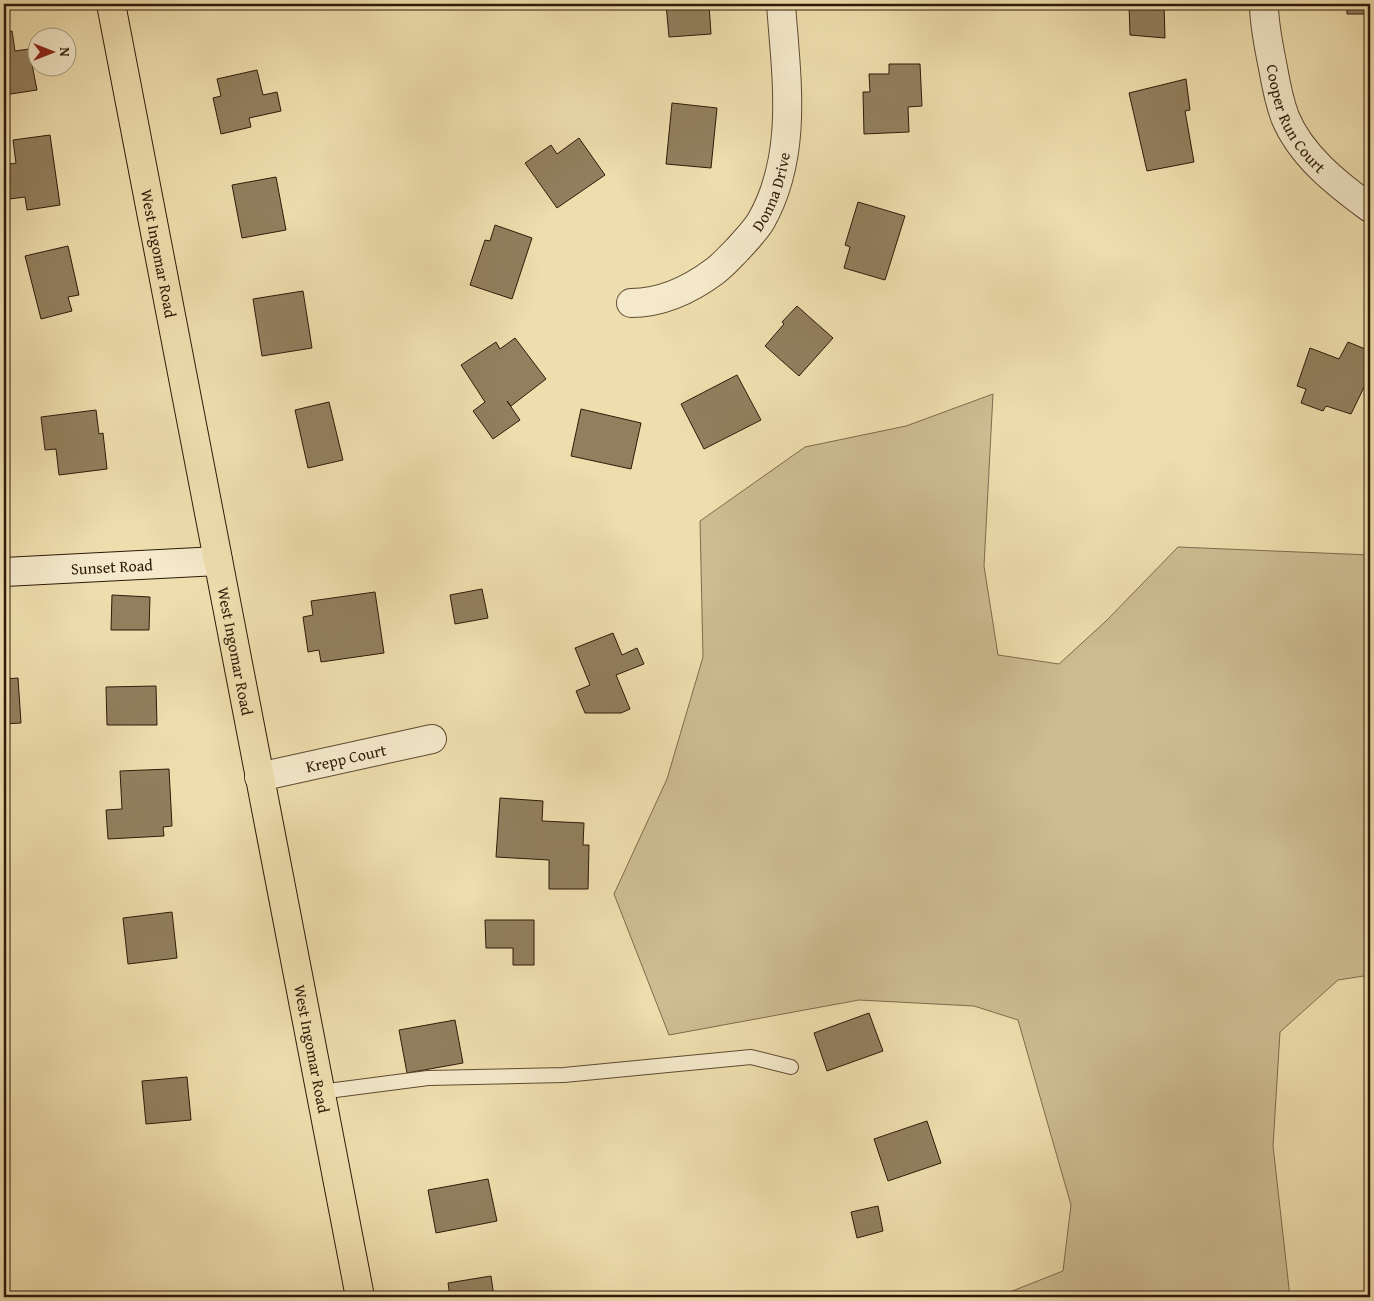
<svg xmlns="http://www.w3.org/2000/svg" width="1374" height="1301" font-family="'Gentium Book Plus',serif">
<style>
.green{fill:#cdbc91;stroke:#7e6b4d}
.building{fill:#927f5e;stroke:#2e1a09}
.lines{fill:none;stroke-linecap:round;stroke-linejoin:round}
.lane-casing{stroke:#5e4b32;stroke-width:16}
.street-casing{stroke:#5e4b32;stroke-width:30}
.secondary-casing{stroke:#2e1a09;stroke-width:30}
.primary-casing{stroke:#2e1a09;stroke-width:30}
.lane{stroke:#f4e9ca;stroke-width:14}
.street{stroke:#f4e9ca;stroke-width:28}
.secondary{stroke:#f4e9ca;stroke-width:28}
.primary{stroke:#eeddad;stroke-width:28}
.labels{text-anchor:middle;stroke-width:4;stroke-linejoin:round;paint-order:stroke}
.street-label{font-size:16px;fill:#2e1a09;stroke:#f4e9ca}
</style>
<rect width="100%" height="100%" fill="#eeddad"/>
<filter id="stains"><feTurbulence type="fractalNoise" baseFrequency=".004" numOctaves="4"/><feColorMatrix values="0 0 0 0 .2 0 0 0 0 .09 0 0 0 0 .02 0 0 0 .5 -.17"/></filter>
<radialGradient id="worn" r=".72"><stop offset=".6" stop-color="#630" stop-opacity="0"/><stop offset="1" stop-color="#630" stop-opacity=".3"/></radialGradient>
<path class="green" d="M993,394L984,566L998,655L1059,664L1106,621L1178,547L1370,555V975L1338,980L1280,1032L1273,1146L1290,1297H997L1063,1271L1071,1205L1018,1020L974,1006L859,1000L669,1035L614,894L667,779L703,657L700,521L805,447L906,426Z"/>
<path class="building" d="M666,4H709L711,34L669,37Z
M1129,4H1164L1165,38L1130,35Z
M1347,4H1370V14H1347Z
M12,31L15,51L29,49L37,90L4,95V32Z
M889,64H920L922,106L908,107L909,132L864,134L863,92H870L869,74H889Z
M257,70L263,95L277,92L281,111L249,118L251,127L221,134L213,98L221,96L217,79Z
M1186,79L1190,110L1185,111L1194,162L1147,171L1129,93Z
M672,103L717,108L711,168L666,164Z
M50,135L60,205L27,210L25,197L9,199L4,165L16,163L13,140Z
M579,138L605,175L557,208L525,163L551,145L557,154Z
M276,177L286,230L242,238L232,185Z
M858,202L905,216L885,280L844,268L850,247L845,245Z
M495,225L532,238L512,299L470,285L485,240L490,241Z
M68,246L79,295L68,297L72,311L41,319L25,256Z
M303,291L312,348L262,356L253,299Z
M797,306L833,338L799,376L765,346L784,324L782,322Z
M515,338L546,379L511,406L507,401L520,420L493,439L473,411L485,402L461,365L496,342L500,349Z
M1348,342L1370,351V375L1351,414L1326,406L1323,411L1301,403L1306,389L1297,386L1310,348L1339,359Z
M737,375L761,420L704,449L681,404Z
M329,402L343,460L308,468L295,410Z
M581,409L641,423L631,469L571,456Z
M96,410L99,434L103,433L107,469L59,475L56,449L45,450L41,417Z
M482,589L488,618L455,624L450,595Z
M375,592L384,653L321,662L319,650L308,652L303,617L313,615L311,601Z
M112,595L150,597L149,630H111Z
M613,633L622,655L637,648L644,664L616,675L630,709L621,713H585L576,691L590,685L575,648Z
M18,678L21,723L4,724V679Z
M156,686L157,725H107L106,687Z
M169,769L172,826L163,827L164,836L108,839L106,810L122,809L120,771Z
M500,798L543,801L542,821L584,823L583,845H589L588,889H549V860L496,857Z
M172,912L177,958L128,964L123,918Z
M485,920H534V965H513V948H486Z
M869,1013L883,1051L827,1071L814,1033Z
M455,1020L463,1063L407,1073L399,1030Z
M187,1077L191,1120L146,1124L142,1081Z
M927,1121L941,1163L888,1181L874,1139Z
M488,1179L497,1221L436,1233L428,1190Z
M878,1206L883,1231L857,1238L851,1212Z
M491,1276L494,1297H450L448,1283Z"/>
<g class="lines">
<defs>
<path id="lane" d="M320,1092L428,1078L564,1075L751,1057L791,1067"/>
<g id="street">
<path id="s1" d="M1264,4C1264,26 1269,47 1273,68C1276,85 1279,101 1285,117C1301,156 1337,184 1370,208"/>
<path id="s2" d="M631,303C662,303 691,289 715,271C723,265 730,257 737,250C745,241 755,231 761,221C799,154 786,76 781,4"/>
<path id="s3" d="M259,777L432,739"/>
</g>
<g id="secondary">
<path id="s4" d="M4,572L218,561"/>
</g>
<g id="primary">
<path id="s5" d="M111,4L360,1297"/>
</g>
</defs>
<use href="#lane" class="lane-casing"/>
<use href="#street" class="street-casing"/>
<use href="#secondary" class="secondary-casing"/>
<use href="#primary" class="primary-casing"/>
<use href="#lane" class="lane"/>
<use href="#street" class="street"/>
<use href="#secondary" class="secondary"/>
<use href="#primary" class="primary"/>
</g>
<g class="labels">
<g class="street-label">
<text dy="6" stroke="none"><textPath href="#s1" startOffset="121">Cooper Run Court</textPath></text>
<text dy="6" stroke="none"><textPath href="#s2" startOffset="191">Donna Drive</textPath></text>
<text dy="6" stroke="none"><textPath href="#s5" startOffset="254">West Ingomar Road</textPath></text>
<text dy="6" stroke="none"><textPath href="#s4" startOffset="108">Sunset Road</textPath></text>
<text dy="6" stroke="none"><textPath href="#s5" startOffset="659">West Ingomar Road</textPath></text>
<text dy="6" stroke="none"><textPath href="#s3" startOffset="89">Krepp Court</textPath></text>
<text dy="6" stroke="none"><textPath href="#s5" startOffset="1064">West Ingomar Road</textPath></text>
</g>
</g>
<rect width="1374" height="1301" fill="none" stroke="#eeddad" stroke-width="20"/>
<rect x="5" y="5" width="1364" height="1291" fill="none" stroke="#2e1a09" stroke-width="2.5"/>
<rect x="10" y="10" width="1354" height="1281" fill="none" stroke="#2e1a09"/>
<g transform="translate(52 52) rotate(90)"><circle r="24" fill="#f4e9ca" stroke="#a5967d"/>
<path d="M0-4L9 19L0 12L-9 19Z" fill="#8f2418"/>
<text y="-8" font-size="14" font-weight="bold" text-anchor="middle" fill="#2e1a09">N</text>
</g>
<rect width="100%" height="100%" filter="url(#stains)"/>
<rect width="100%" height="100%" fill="url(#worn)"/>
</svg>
